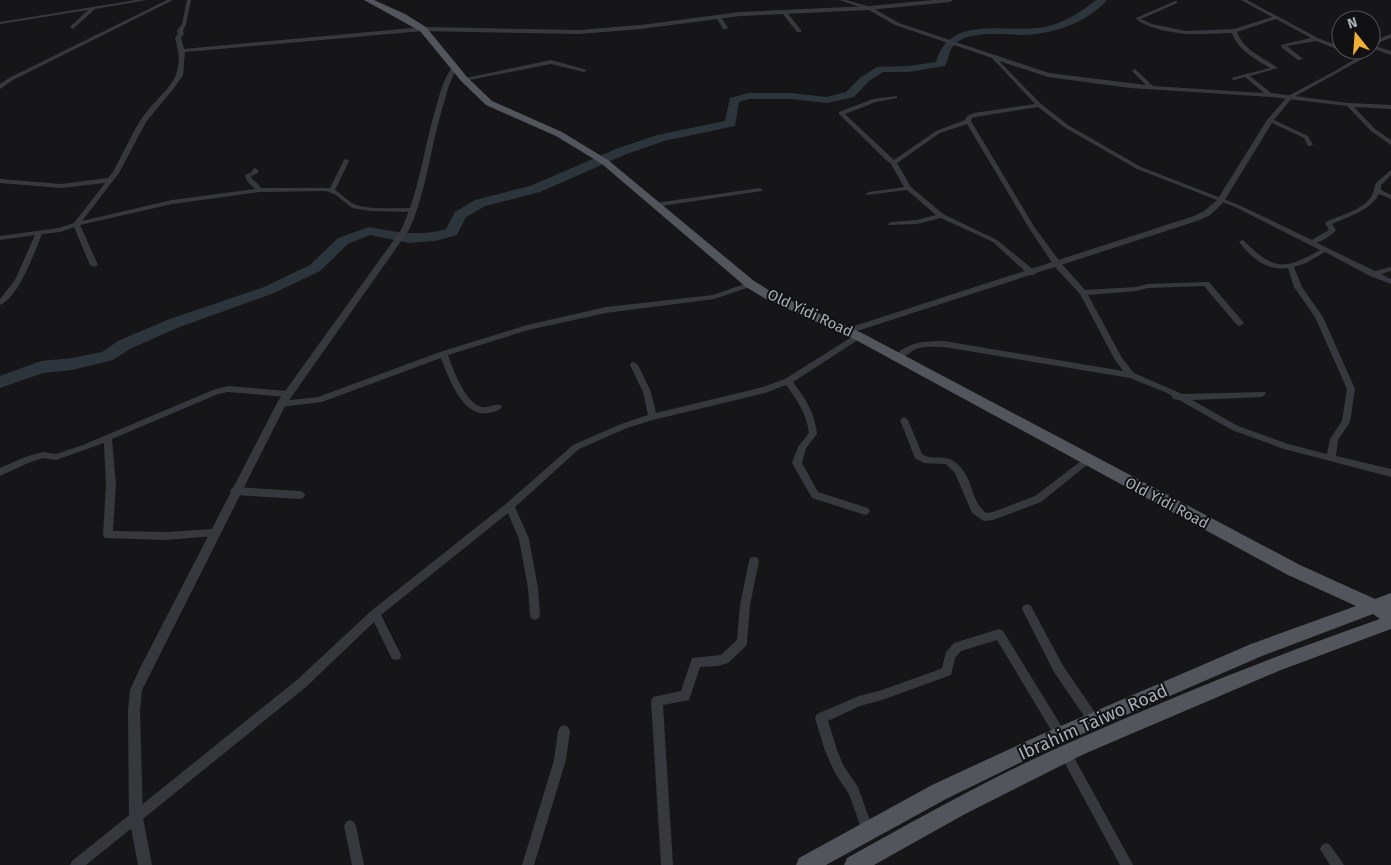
<svg xmlns="http://www.w3.org/2000/svg" width="1391" height="865" font-family="'Fira Sans',sans-serif">
<style>
.lines{fill:none;stroke-linecap:round;stroke-linejoin:round}
.river{fill:#2c353c;fill-rule:evenodd}
.minor{fill:#37383d;fill-rule:evenodd}
.tertiary{fill:#37383d;fill-rule:evenodd}
.primary{fill:#53555c;fill-rule:evenodd}
.labels{text-anchor:middle;stroke-width:4;stroke-linejoin:round;paint-order:stroke}
.street-label{font-size:15px;fill:#a8adb8;stroke:#111113}
.near-street-label{font-size:18px;fill:#a8adb8;stroke:#111113}
</style>
<rect width="100%" height="100%" fill="#161618"/>
<g class="lines">
<path class="river" d="M1096,0H1107C1087,23 1053,34 1024,35C1006,35 971,30 956,43C949,49 949,58 945,66L908,72H883L869,81L854,97L827,103L791,99H749L739,102L735,126L664,141L624,155L540,192L485,206L466,217L457,235L435,241L409,243L370,235L348,244L320,271L274,293L177,328L130,349L113,360L72,370L43,373L0,388V376L41,361L72,358L102,352L118,341L167,320L264,287L310,265L338,238L369,227C396,232 419,237 446,229L455,212L475,200L530,186L616,149L657,135L725,121L730,98L749,93H791L827,97L846,92L861,77L877,67L908,66L936,62C949,13 1008,34 1045,27C1064,23 1081,12 1096,0Z"/>
<path class="minor" d="M136,0H147L95,9L73,29L70,27L71,26L88,10L0,24V22Z
M167,0H173L13,80L0,89V84L9,78Z
M187,0H191L186,24L183,31L184,34L181,38L184,49L423,27L426,29L423,31L185,52L183,75L174,88L146,122L119,173L82,221L172,200L255,189L247,181L245,175L252,172L253,169L255,168L258,170V173L251,176L252,179L257,183L261,188H330L344,160L346,159L349,161L335,190C342,194 347,201 354,204C367,210 399,208 414,208L417,210L414,212L371,211L352,208L336,195L326,191L259,192L172,204L80,225L98,265L94,267L90,265L74,227L60,232L42,234C34,253 19,297 0,305V299L15,280L35,235L0,240V236L59,228L74,223L105,183L61,188L0,183V179L61,184L108,178L113,172C122,156 130,137 140,121C161,89 189,83 175,38L178,34L177,31L182,24Z
M839,0H846L871,7L899,23L1049,73L1146,85L1132,71L1135,69L1153,86L1264,93L1245,77L1234,80L1231,78L1270,68C1255,59 1238,50 1232,33C1217,33 1203,35 1188,34C1177,34 1141,27 1136,18L1175,1H1177V3L1141,19L1152,24L1186,31L1234,29L1272,17L1241,0H1247L1318,38L1341,47V50H1349L1364,56V58H1360L1316,41L1287,46L1303,59L1298,60L1282,48L1281,45L1311,38L1276,19L1237,32C1244,51 1263,57 1278,68L1250,76L1271,93L1349,103L1391,105V109L1354,107L1375,129L1391,140V145L1371,131L1347,106L1271,97L1130,88L1048,77L999,61L1041,104L1068,125L1141,167L1239,205L1312,240L1329,230L1325,223L1326,222C1340,215 1361,211 1371,197C1374,193 1374,188 1376,183L1391,170V175L1381,185V190L1391,195V199L1379,194C1370,211 1349,216 1332,224L1336,230C1331,236 1325,239 1317,243L1375,271L1391,267V271L1381,274L1391,279V284L1370,276L1325,252L1306,263L1294,267L1302,287L1323,317L1355,389L1350,422L1338,440L1336,456L1391,469V477L1284,449L1232,430L1179,400L1173,399L1172,396L1167,393L1130,378L944,347C936,347 927,346 919,348C910,350 903,361 894,360L893,358L894,356C909,342 924,341 944,341L1123,371L1115,360L1080,294L1055,267L1029,228L967,124L940,133L897,163L911,187L943,214L997,240L1035,271V275H1029L993,242L941,218L917,224L889,225L888,224L891,222L917,220L936,215L907,190L867,195L866,194L869,192L904,187L891,164L886,160L839,114V112L873,99L897,96V98L876,102L845,114L894,160L936,131L965,120L967,116L974,113L1035,104L992,58L895,25L867,9ZM1038,107L1064,127L1137,169L1235,207L1320,250C1283,271 1274,270 1244,241L1242,240L1239,242C1252,258 1266,271 1288,268L1294,287L1315,317L1347,389L1342,421L1330,439L1327,454L1288,444L1238,426L1192,400L1262,397L1266,394L1265,392L1182,394L1134,373L1122,358L1088,295L1136,291L1148,288L1204,286L1237,325L1240,326L1244,323L1209,282H1206L1148,284L1136,287L1085,290L1061,263L1035,228L971,121L972,118L975,117Z
M782,11H786L801,30V32H797L782,13Z
M716,16H720L728,28L727,29H723L716,17Z
M1371,46H1375L1391,51V55L1371,48Z
M551,60L587,70L584,72L551,64L464,81L461,79Z
M1268,119H1272L1308,136L1313,145L1308,146L1304,138L1268,121Z
M760,188L762,189V191L655,207L652,205L655,203Z
M750,282L754,284L753,286L714,299L606,313L528,330L448,355C453,369 465,403 482,407C488,408 494,404 501,405L502,407C499,411 494,412 488,413C463,418 448,377 441,358L322,402L281,407L277,404L281,401L318,397L440,352L527,325L606,307L713,295Z
M858,333L861,334L862,336L861,338L793,382C805,398 815,413 817,434L806,448L802,463L818,492L868,508L870,511L868,514L865,515L812,498L792,463L798,447L809,433C807,414 797,400 786,385L765,393L653,420L627,428L579,449L515,507L529,539L538,588L540,615L539,618L535,620L531,618L530,615L528,588L519,539L508,513L381,615L401,655L400,659L396,660L392,659L374,622L306,687L86,865H70L72,861L298,679L371,611L507,503L573,445L621,424L648,415L643,392L630,365L631,363L634,362L638,365L651,392L656,413L763,387L785,379Z
M228,386L287,391L291,394L287,397L228,392L218,394L112,439L116,485L113,531L166,532L213,529L216,530L218,533L216,536L166,540L105,538L103,535L106,485L104,443L56,460L43,458L28,463L0,476V468L25,457L43,452L56,454L83,445L213,390Z
M904,417L908,420L922,454C935,463 946,450 961,468C973,481 971,501 986,513L993,512L1035,496L1085,458H1091L1093,460L1041,502L993,520L984,521L972,513L955,473L946,464L924,463L915,458L900,420Z
M235,487L300,491L303,492L305,495L303,498L300,499L235,495L232,494L230,491L232,488Z
M754,557L758,558L759,561L750,605L747,643L746,646L728,663L718,666L700,667L689,700L663,705L673,865H661L651,701L653,697L681,691L692,658L721,655L737,640L740,605L749,561L750,558Z
M1027,604L1031,606L1062,664L1098,717L1100,721L1098,725L1094,727L1090,725L1054,672L1022,609L1023,606Z
M999,629L1003,631L1065,732L1067,736L1065,740L1061,742L1057,740L997,640L961,651L955,658L951,675L882,700L860,706L828,721L837,750L843,765L858,787L874,832L872,836L868,838L864,836L849,794L835,773L825,751L815,718L817,714L859,696L882,690L938,670L942,668L946,652L954,643Z
M564,725L568,727L570,731L566,760L534,865H522L554,760L558,731L560,727Z
M1066,748L1070,750L1133,865H1120L1062,758L1060,754L1062,750Z
M350,820L354,822L356,826L364,865H352L344,826L346,822Z
M1326,843L1330,845L1344,865H1330L1320,849L1322,845Z"/>
<path class="tertiary" d="M933,0H953L950,2L869,10L740,16L641,29L579,34L423,31L420,29L423,27L579,30L641,25L740,12L869,6Z
M1391,34V38L1382,41L1364,58L1292,98L1273,121L1223,203L1210,215L1200,220L851,333L848,334L844,331L845,329L1194,216L1204,211L1217,200L1267,120L1288,96L1335,71L1360,56L1366,50H1371V45L1378,39Z
M453,66L458,67C450,79 447,92 443,106C430,148 427,191 409,230L285,406L142,690L140,711L143,818L152,865H138L129,818L128,711L130,690L140,668L278,401L401,230C420,190 424,146 437,104C441,90 444,78 453,66Z"/>
<path class="primary" d="M364,0H374L405,14L426,27L467,77L492,101L562,132L608,160L754,281L772,292L862,333L1300,565L1375,599L1391,593V629L1281,670L1084,754L965,814L874,865H844L847,858C921,817 995,775 1073,741C1174,696 1276,655 1380,619L1373,614L1262,656L1052,747L946,799L826,865H796L799,858L932,785L1040,735L1251,644L1356,606L1288,575L854,339L764,298L746,287L602,164L556,136L486,105L461,81L420,31Z"/>
</g>
<g class="labels">
<g class="street-label">
<text transform="translate(810 313) rotate(25)" y="5">Old Yidi Road</text>
<text transform="translate(1167 503) rotate(28)" y="5">Old Yidi Road</text>
</g>
<g class="near-street-label">
<text transform="translate(1093 722) rotate(-24)" y="6">Ibrahim Taiwo Road</text>
</g>
</g>
<g transform="translate(1356 35) rotate(343)"><circle r="24" fill="#111113" stroke="#4d4f55"/>
<path d="M0-4L9 19L0 12L-9 19Z" fill="#f2b134"/>
<text y="-8" font-size="14" font-weight="bold" text-anchor="middle" fill="#a8adb8">N</text>
</g>
</svg>
